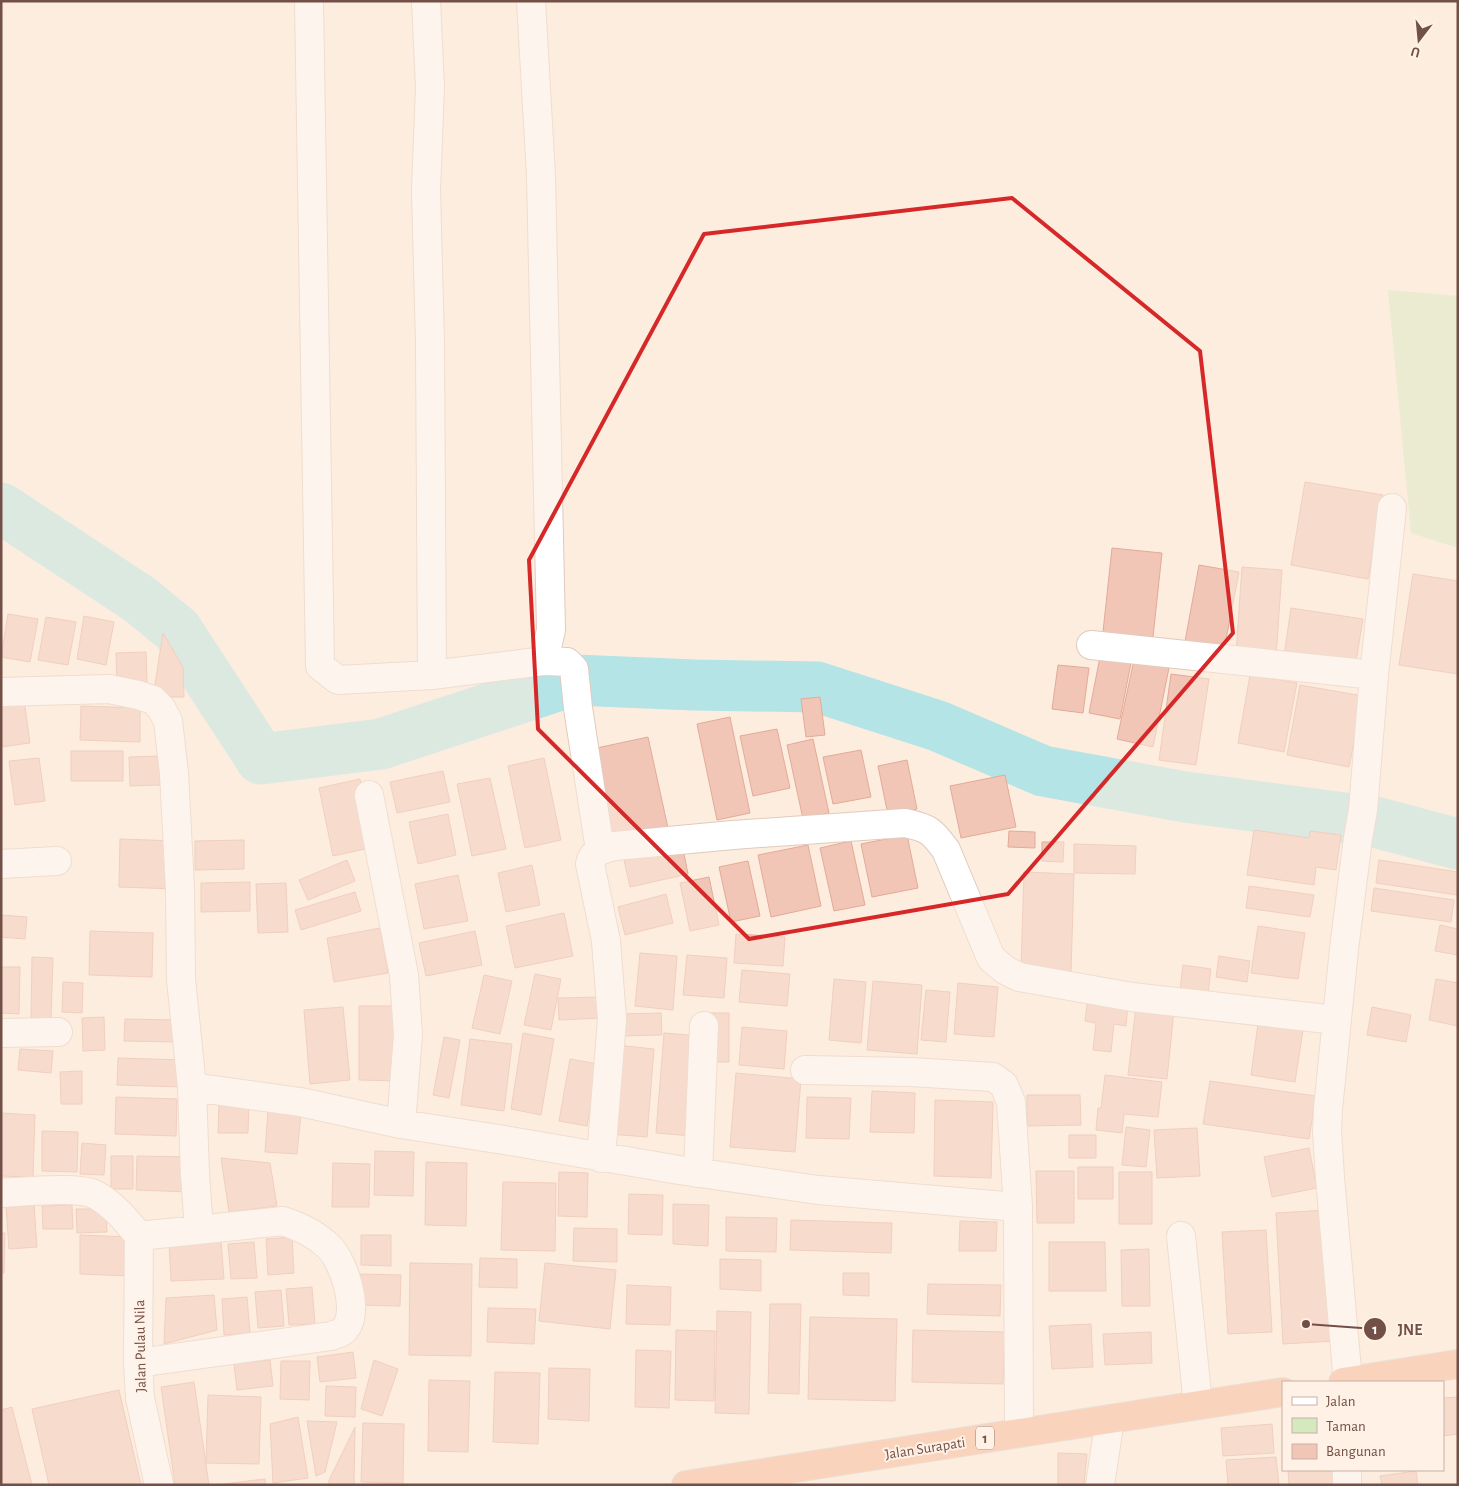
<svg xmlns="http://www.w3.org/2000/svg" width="1459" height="1486" font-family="'Alegreya Sans',sans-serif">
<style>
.green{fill:#d5e9be}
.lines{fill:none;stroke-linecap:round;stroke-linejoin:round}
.river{stroke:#b4e4e5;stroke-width:51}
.building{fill:#f1c6b7;stroke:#e4aa97}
.minor-casing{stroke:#e1cabe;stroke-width:30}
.trunk-casing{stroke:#d8cecb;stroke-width:30}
.minor{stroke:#fff;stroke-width:28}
.trunk{stroke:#f9b496;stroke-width:28}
.marked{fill:none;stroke:#d62828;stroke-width:4;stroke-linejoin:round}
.labels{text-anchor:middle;stroke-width:4;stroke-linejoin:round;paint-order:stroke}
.shield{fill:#fff1e5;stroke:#9c8076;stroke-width:1}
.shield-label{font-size:14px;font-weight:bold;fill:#725047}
.street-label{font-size:15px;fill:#725047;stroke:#fff1e5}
.leader{fill:none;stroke:#725047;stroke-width:2}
.callout-dot{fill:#725047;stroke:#fff1e5;stroke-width:2}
.mark-label{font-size:15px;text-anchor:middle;font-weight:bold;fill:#fff}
.callout-label{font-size:16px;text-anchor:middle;font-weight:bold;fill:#725047;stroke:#fff1e5;stroke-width:4;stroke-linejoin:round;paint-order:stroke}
</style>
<rect width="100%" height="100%" fill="#fceddf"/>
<path class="green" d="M1388,290L1458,296V548L1411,533Z"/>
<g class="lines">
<path class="river" d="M1,508L139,599L177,630L261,759L381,744L575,680L694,685L817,687L938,726L1043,771L1185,797L1375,822L1458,844"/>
</g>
<path class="building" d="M1305,482L1383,495L1368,579L1291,565Z
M1112,548L1162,553L1152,646L1102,641Z
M1199,565L1239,572L1223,655L1184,647Z
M1242,567L1282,570L1276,657L1236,654Z
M1413,574L1458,581V674L1399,665Z
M1291,608L1363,619L1355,667L1284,656Z
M8,614L38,619L30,662L1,657Z
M84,616L114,622L106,665L77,659Z
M46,617L76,622L68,665L38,660Z
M163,633L183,667L184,697H153Z
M146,652L147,682H117L116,653Z
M1100,657L1131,663L1120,719L1089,713Z
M1134,660L1169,668L1153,747L1117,739Z
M1058,665L1089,668L1083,713L1052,709Z
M1171,674L1209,679L1196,765L1159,760Z
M1250,675L1297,683L1284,752L1238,743Z
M1300,685L1363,696L1349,767L1287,755Z
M820,697L825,735L806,737L801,699Z
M24,700L30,743L1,747V703Z
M81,706L140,708V742L80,740Z
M730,717L750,813L717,820L697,724Z
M777,729L790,788L753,796L740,736Z
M648,737L668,828L611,839L592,749Z
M813,739L829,813L803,819L787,745Z
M861,750L871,797L833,804L823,757Z
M71,751H123V781H71Z
M159,756L160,785L130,786L129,757Z
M39,758L45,801L15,805L9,761Z
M544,758L561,840L525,848L508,766Z
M907,760L917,809L888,815L878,766Z
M443,771L450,802L397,813L390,782Z
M1005,775L1016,827L961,838L950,786Z
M490,778L506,849L472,856L457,784Z
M360,779L374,847L333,856L319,788Z
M448,814L456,855L418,864L409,822Z
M1254,830L1309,838L1310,831L1341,835L1336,870L1316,867L1314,885L1247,875Z
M1009,831L1035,832V848L1008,847Z
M907,835L918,888L872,897L861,844Z
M120,839L176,841L175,889L119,887Z
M244,840V869L195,870V841Z
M851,841L865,905L834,911L820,848Z
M1042,842H1064L1063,862L1042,861Z
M1074,844L1136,846L1135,874L1074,873Z
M808,845L821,906L771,917L758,855Z
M683,849L688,874L630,887L624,860Z
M347,860L355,881L308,900L299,880Z
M1379,860L1458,872L1457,895L1376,883Z
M748,861L760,916L731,922L719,867Z
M532,865L540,905L506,912L498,873Z
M1024,872L1074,874L1071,972L1021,970Z
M458,875L468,921L424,929L415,884Z
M709,877L719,925L690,931L680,883Z
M250,882V911L201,912V883Z
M286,883L288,932L258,933L256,884Z
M1249,886L1314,895L1310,917L1246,908Z
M1374,888L1454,900L1451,922L1371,911Z
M355,892L361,911L301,930L295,910Z
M666,894L673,923L625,935L618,907Z
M564,913L573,956L515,968L506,926Z
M1,915L27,917L25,939L1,937Z
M1440,925L1458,929V955L1435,951Z
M1258,926L1305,933L1298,979L1251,973Z
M380,928L388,973L334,982L327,938Z
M90,931L153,933L152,977L89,975Z
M475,931L482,965L426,976L419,943Z
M736,934L785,937L783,966L734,963Z
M640,953L677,956L673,1010L635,1006Z
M687,955L727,958L724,998L683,995Z
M1219,956L1250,961L1247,982L1216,977Z
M32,957L53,958L51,1018H31Z
M1183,965L1211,969L1208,994L1180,990Z
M1,967H20L19,1014L1,1013Z
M742,970L790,974L787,1006L739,1002Z
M535,974L561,979L551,1030L524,1025Z
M484,975L512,981L500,1034L472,1028Z
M834,979L866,982L861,1043L829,1040Z
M1436,979L1458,983V1026L1429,1020Z
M873,981L922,985L917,1054L867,1050Z
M63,982L83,983L82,1013L62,1012Z
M958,983L998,987L994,1037L954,1034Z
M926,990L950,992L946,1042L921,1040Z
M601,997L602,1018L559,1020L558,998Z
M1088,998L1128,1003L1126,1026L1114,1024L1111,1052L1093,1050L1096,1023L1085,1021Z
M359,1006H397L396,1081L359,1080Z
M1136,1006L1174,1011L1167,1079L1128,1075Z
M343,1007L350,1080L310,1084L304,1010Z
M1372,1007L1411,1015L1406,1042L1367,1035Z
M661,1013L662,1035L619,1036L618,1014Z
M708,1013H729V1062H707Z
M104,1017L105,1050L83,1051L82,1018Z
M125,1019L176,1020V1042L124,1041Z
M1258,1024L1303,1030L1295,1082L1251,1075Z
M742,1027L787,1031L784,1069L739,1065Z
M523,1033L554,1039L541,1115L511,1109Z
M664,1033L701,1036L693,1136L656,1133Z
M444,1037L460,1040L449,1098L433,1095Z
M470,1039L512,1044L504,1111L461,1105Z
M617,1045L654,1049L647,1137L609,1134Z
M20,1049L53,1051L51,1073L18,1070Z
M118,1058L185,1060L184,1087L117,1085Z
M570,1059L598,1064L587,1126L559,1121Z
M82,1071V1104H61L60,1072Z
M736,1073L801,1079L795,1152L730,1147Z
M1105,1075L1162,1082L1158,1117L1124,1114L1122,1133L1096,1130L1098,1108H1101Z
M1210,1081L1316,1096L1309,1139L1203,1124Z
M872,1091L915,1093L914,1133L870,1132Z
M1027,1095H1080L1081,1125L1027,1126Z
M116,1097L177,1099L176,1136L115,1134Z
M807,1097L851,1098L849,1139L806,1138Z
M935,1100L993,1102L991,1178L934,1176Z
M219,1102L249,1103L248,1133H218Z
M268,1110L301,1113L297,1154L265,1152Z
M1,1113L35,1115L33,1177L1,1176Z
M1126,1127L1150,1130L1146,1167L1122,1165Z
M1197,1128L1200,1176L1157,1178L1154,1130Z
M42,1131L78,1132L77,1172L42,1171Z
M1069,1135H1096V1158H1069Z
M82,1143L106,1145L104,1175L80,1174Z
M1309,1148L1317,1188L1272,1197L1264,1157Z
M375,1151L414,1152L413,1196L374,1195Z
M111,1156H133V1189H111Z
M137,1156L190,1157L189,1192L136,1190Z
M221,1158L270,1163L277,1206L229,1212Z
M426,1162L467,1163L466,1226L425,1225Z
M333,1163L370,1164L369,1207H332Z
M1078,1167H1113V1199H1078Z
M1036,1171H1074V1223H1037Z
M559,1172L588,1173L587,1217L558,1216Z
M1119,1172H1152V1224H1119Z
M503,1182L556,1183L555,1251L501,1250Z
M629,1194L663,1195L662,1235L628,1234Z
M673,1204L709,1205L708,1246L673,1244Z
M34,1205L37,1247L9,1249L6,1207Z
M72,1205L73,1229H43L42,1206Z
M76,1209H106L107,1232L77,1233Z
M1327,1210L1335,1341L1283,1344L1276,1213Z
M726,1217L777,1218L776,1252L726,1251Z
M791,1220L892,1223L891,1253L790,1250Z
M960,1221L997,1222L996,1251H959Z
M574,1228L617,1229V1262L573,1261Z
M1266,1230L1272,1332L1228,1334L1222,1232Z
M1,1233H5L4,1273H1Z
M80,1235L130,1237L129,1276L80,1274Z
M361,1235H391V1266L361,1265Z
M292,1237L294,1273L268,1275L266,1239Z
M221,1241L224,1279L171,1281L169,1243Z
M254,1242L257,1278L231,1279L228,1244Z
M1049,1242H1105L1106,1291H1049Z
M1149,1249L1150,1306H1122L1121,1250Z
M480,1258L517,1259V1288L479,1287Z
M720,1259L761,1260V1291L720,1289Z
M410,1263L472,1264L471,1356L409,1355Z
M545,1263L616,1270L610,1329L539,1321Z
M843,1273H869V1296L843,1295Z
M357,1274L401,1275L400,1306L356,1305Z
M928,1284L1001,1285L1000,1316L927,1314Z
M627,1285L671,1287L670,1325L626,1324Z
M312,1287L315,1324L289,1325L286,1289Z
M281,1290L284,1326L258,1328L255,1292Z
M214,1295L217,1330L164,1344L166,1298Z
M247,1297L250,1333L224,1335L222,1299Z
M770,1304H801L799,1394L768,1393Z
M488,1308L536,1309L534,1344L487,1342Z
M717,1311L751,1312L749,1414L715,1413Z
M810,1317L897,1319L895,1401L808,1399Z
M1091,1324L1093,1367L1052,1369L1049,1326Z
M676,1330L715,1331L714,1401L675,1400Z
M913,1330L1005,1332L1003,1384L912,1382Z
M1151,1332L1152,1363L1105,1365L1103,1334Z
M636,1350L671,1351L669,1408L635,1407Z
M353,1352L356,1378L320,1382L317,1357Z
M270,1360L273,1386L237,1390L234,1364Z
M374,1360L398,1369L382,1416L361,1409Z
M281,1361H310L309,1400L280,1399Z
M549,1368L590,1369L589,1421L548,1419Z
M495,1372L540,1373L538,1444L493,1442Z
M429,1380L470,1381L468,1452L428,1451Z
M194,1382L209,1485H175L161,1387Z
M326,1386L356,1387L355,1417L325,1416Z
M119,1390L141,1485H49L32,1409Z
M208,1395L261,1397L259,1464L206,1463Z
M1458,1397V1434L1443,1436V1398Z
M12,1407L32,1485H1V1410Z
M298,1417L308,1478L273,1483L270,1424Z
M307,1421L337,1422L325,1472L316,1476Z
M363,1423L404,1424L403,1483L361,1482Z
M1272,1424L1274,1453L1223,1456L1221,1428Z
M355,1427L354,1485H328L330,1478Z
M1058,1453L1087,1454L1084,1485H1058Z
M1276,1457L1279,1485H1228L1226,1460Z
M1288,1470H1337L1338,1485H1289Z
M1416,1471L1418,1485H1382L1380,1476Z
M265,1479V1485H223V1484Z"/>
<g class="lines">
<defs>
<path id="minor" d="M309,1L320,666L338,680L432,675L544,661
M426,1L430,87L426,190L430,343L432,675
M531,1L541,176L551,630L544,661L567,662L574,669L578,708L600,850
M1091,645L1374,675
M1,692L109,689L138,695L153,700L161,708L168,721L174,773L180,889L181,979L192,1087L195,1175L199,1229
M369,795L404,975L408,1035L401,1124
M1,864L57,861
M1,1033L58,1032
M805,1070L911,1072L993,1077L1004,1085L1011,1102L1018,1207L1019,1433
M192,1087L300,1102L401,1124L510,1141L679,1170L818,1190L1018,1207
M601,1158L612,1019L606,941L590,864C592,851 604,849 615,846L733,835L905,823C929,828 932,831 946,850L991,958L1005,970L1019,977L1132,997L1336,1020
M698,1173L704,1026
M1,1193C22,1192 77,1186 94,1194C112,1203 126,1220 139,1236
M139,1236L138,1363L140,1398L159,1485
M1181,1236L1198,1405
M138,1363L331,1336C336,1334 342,1333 345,1329C360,1311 344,1262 329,1247C316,1234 301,1227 283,1221L139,1236
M1348,1382L1330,1178L1327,1131L1328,1109L1344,949L1358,838L1363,810L1374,675L1392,508
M1100,1485L1110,1419
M1347,1485V1470"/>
<path id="trunk" d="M1343,1382L1458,1364
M686,1485L1283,1392"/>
</defs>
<use href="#minor" class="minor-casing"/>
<use href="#trunk" class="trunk-casing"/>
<use href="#minor" class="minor"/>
<use href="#trunk" class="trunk"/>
</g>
<path d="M0 0H1459V1486H0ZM1012,198L1200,351L1233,633L1008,894L749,939L538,729L529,560L704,234Z" fill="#fceddf" fill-opacity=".55" fill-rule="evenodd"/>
<path class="marked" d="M1012,198L1200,351L1233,633L1008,894L749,939L538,729L529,560L704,234Z"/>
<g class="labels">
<rect class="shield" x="976" y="1426.5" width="18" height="23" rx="4"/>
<g class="shield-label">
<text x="985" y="1443">1</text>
</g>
<g class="street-label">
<text transform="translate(140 1346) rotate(-91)" y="5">Jalan Pulau Nila</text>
<text transform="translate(925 1448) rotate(-9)" y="5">Jalan Surapati</text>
</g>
</g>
<path class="leader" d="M1306 1324L1375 1329"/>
<g class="callout-dot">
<circle cx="1306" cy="1324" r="5"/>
<circle cx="1375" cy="1329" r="12"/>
</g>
<g class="mark-label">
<text x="1375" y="1334">1</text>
</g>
<g class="callout-label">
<text x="1410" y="1335">JNE</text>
</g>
<rect width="1459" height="1486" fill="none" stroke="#725047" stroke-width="5"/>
<rect x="1282" y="1381" width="162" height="90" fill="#fff1e5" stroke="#c7b1a6"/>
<rect x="1292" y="1397" width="25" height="8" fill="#ffffff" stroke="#c7b1a6"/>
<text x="1326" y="1406" font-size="15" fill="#725047">Jalan</text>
<rect x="1292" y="1418" width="25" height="15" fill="#d5e9be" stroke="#c7b1a6"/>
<text x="1326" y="1431" font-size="15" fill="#725047">Taman</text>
<rect x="1292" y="1444" width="25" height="15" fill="#f1c6b7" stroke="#c7b1a6"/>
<text x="1326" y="1456" font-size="15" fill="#725047">Bangunan</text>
<g transform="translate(1419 40) rotate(196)" stroke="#fff1e5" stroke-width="4" paint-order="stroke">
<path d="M0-4L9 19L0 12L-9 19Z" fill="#725047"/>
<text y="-8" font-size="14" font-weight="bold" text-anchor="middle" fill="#725047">U</text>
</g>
</svg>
